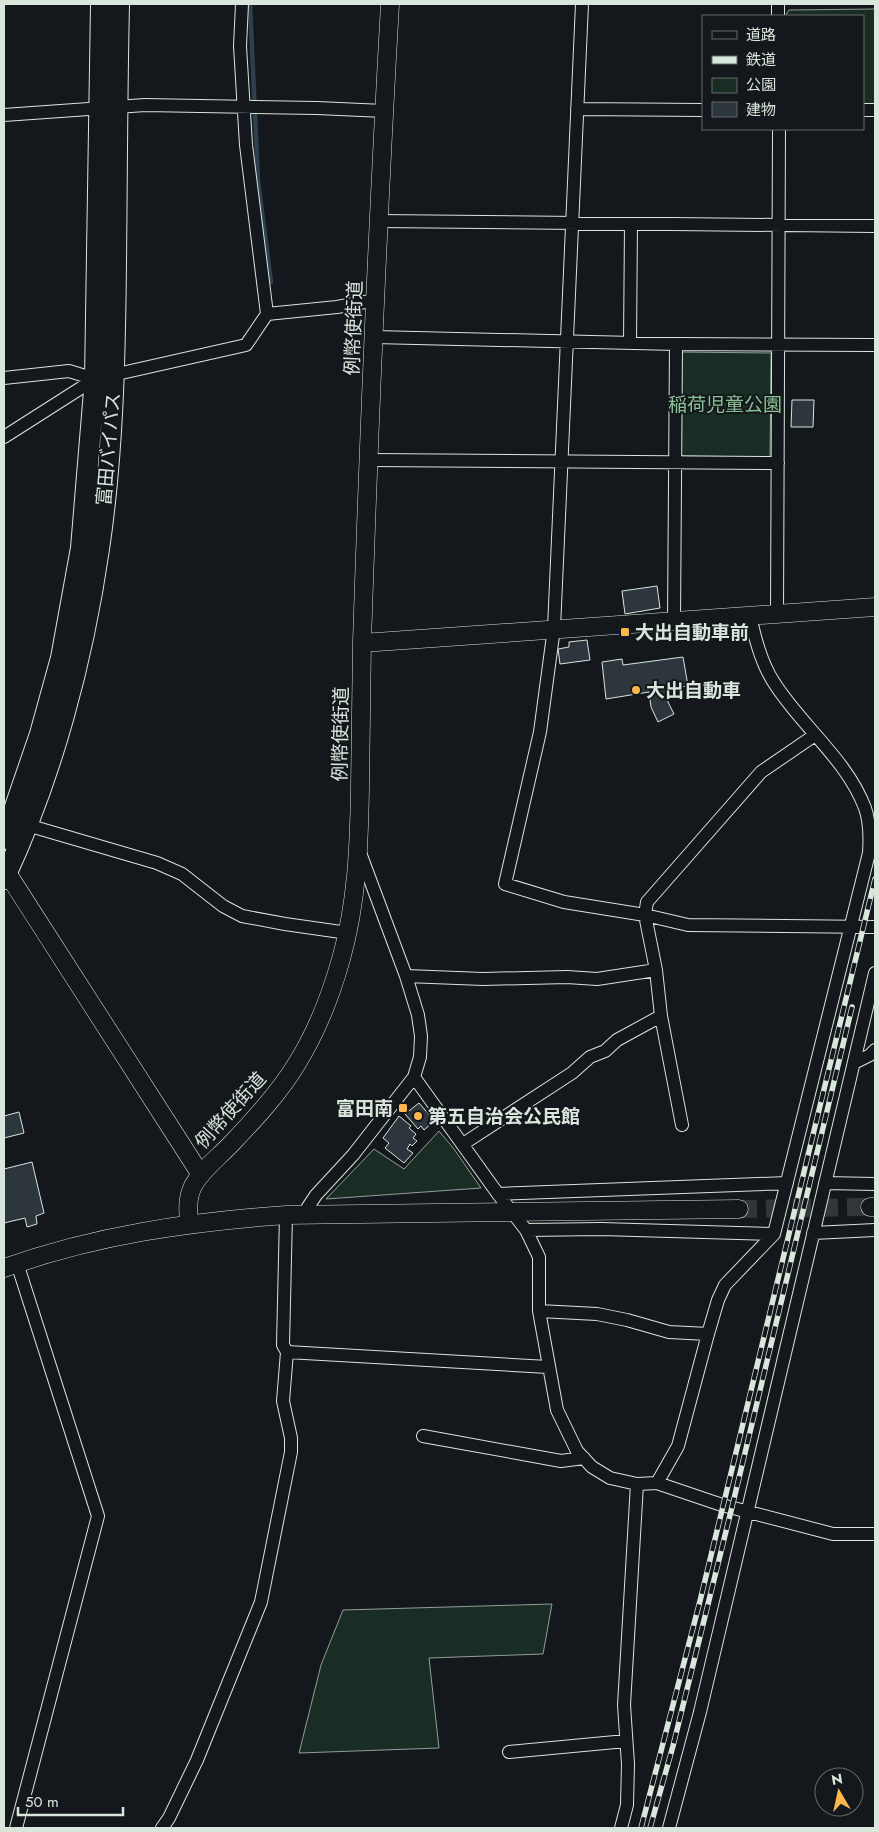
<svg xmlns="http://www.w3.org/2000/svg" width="879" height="1832" font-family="Jost,'Noto Sans JP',sans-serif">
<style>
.green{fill:#1a2d24;stroke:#939e99}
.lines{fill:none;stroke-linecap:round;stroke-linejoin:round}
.stream{stroke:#2f3f4d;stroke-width:4.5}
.building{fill:#2c363c;stroke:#d8e6dc}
.secondary-tunnel{stroke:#313739;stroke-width:18;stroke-dasharray:18 9;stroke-linecap:butt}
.street-casing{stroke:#d8e6dc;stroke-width:14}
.secondary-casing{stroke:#d8e6dc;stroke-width:19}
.primary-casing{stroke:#d8e6dc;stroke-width:22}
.street{stroke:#14181c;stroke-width:12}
.secondary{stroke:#14181c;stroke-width:18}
.primary{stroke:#14181c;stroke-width:20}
.rail-casing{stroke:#d8e6dc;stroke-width:5.5}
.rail{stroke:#14181c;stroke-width:4;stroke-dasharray:11;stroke-linecap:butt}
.poi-dot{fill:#ffb74d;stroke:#14181c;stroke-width:2}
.labels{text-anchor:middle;stroke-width:4;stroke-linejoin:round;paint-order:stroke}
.street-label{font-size:19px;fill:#d8e6dc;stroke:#14181c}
.park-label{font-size:19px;fill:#8ac095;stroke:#14181c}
.poi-label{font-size:19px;font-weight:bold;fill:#d8e6dc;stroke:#14181c;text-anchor:start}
</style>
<rect width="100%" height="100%" fill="#14181c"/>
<path class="green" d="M875,9V104H863V16H785L789,10Z
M680,352L771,353L770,457L679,456Z
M439,1131L454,1149L481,1188L326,1199L374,1149L404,1169Z
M552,1604L543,1654L429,1658L439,1748L299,1753L321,1665L343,1610Z"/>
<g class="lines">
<path class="stream" d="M250,4L258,180L271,282"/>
</g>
<path class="building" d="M792,400H814L813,427H791Z
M657,586L660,608L625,614L622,591Z
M587,640L590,660L560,664L558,649L569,647V642Z
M683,657L688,686L666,689L668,702L674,714L658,722L651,707L649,692L606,699L602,662L622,659L623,665Z
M419,1103L432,1118L429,1120L432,1123L424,1130L421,1126L418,1129L405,1114Z
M19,1112L24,1133L4,1138V1116Z
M399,1116L411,1126L409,1128L416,1134L413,1138L417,1141L412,1146L410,1144L407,1149L413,1153L404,1163L385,1148L389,1143L383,1138Z
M32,1162L44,1213L36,1216L37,1224L27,1227L25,1218L4,1223V1169Z"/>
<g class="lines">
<path class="secondary-tunnel" d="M739,1209L870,1207"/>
<defs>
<path id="street" d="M582,4L554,628L540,732L505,884L564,902L645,915L688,925L875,927
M778,4V16
M577,109L703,110
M863,110H875
M4,115L145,105L317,108L384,111
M378,221L875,226
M267,314L337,307L376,300
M374,337L676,344L875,345
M630,343L631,224
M4,378L69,371L95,379
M4,437L95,379L246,345L267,314L246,145L240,46L242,4
M370,460L778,463
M777,614L779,129
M674,621L676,344
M27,825L157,863L182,874L223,906L242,916L285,924L348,933
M656,970L661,1016L682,1125
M406,976L483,979L567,977L597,979L656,970L645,915L647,902L761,772L815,735
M854,1063L870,1055L875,1050
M414,1077L498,1194L526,1230L539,1257V1311L557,1410L577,1451L592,1467L610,1478L637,1484L657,1483L678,1446L708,1334L718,1300L725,1285L774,1234L869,853C870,838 870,822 865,808C846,758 800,725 773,681C761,662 755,638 750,616
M463,1144L572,1073L590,1057L605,1051L617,1040L661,1016
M825,1183L875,1184
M498,1194L787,1183
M306,1215L308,1207L316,1195L353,1155L414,1077L420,1057L421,1036L418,1015L406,976L359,850
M526,1230L601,1229L774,1234
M813,1233L875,1230
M539,1311L597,1314L627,1320L669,1332L708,1334
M287,1352L548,1367
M423,1436L561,1461L584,1458
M657,1483L722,1505L833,1534H875
M509,1752L626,1741
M16,1828L98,1516L17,1263
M162,1828L169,1818L197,1760L261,1602L291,1452V1438L283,1401L287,1352L283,1345L286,1215
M621,1828L627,1805L628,1764L624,1705L637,1484
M669,1828L700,1712L875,973"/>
<path id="secondary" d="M362,643L875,607
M4,868L201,1175
M870,1207H875
M189,1223C188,1211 187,1198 193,1186C202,1169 219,1157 232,1143C255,1119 279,1093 296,1065C316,1033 331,995 341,959C357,903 359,846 360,788C361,739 361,690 362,642C369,429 378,216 390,4
M4,1268C96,1235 189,1222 286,1215L739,1209"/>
<path id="primary" d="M4,839L40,734L61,658L81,548L95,379L101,4
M4,879C52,777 83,660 99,549C113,455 115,359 116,263C117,177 117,90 119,4"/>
</defs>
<use href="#street" class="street-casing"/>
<use href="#secondary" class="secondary-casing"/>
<use href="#primary" class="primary-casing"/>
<use href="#street" class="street"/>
<use href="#secondary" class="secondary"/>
<use href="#primary" class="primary"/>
<defs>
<path id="rail" d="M641,1828L700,1601L875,879
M650,1828L673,1746L732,1507L852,1007"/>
</defs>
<use href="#rail" class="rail-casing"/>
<use href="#rail" class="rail"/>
</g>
<g class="poi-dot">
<rect x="620" y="627" width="10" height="10" rx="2.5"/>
<circle cx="636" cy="690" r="5"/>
<rect x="398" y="1103" width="10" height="10" rx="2.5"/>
<circle cx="418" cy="1116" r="5"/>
</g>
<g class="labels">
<g class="street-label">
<text transform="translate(353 328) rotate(-88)" y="7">例幣使街道</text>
<text transform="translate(108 449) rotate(-85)" y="7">富田バイパス</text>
<text transform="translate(340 734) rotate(-89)" y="7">例幣使街道</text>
<text transform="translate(230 1110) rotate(-48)" y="7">例幣使街道</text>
</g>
<g class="park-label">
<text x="725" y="411">稲荷児童公園</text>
</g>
<g class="poi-label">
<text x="635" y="639">大出自動車前</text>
<text x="646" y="697">大出自動車</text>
<text x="393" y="1115" text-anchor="end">富田南</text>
<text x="428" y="1123">第五自治会公民館</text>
</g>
</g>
<rect width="879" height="1832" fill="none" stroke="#d8e6dc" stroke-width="10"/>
<rect x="702" y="15" width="162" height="115" fill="#14181c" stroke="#626a69"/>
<rect x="712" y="31" width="25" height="8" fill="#14181c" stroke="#626a69"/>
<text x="746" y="40" font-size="15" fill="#d8e6dc">道路</text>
<rect x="712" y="56" width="25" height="8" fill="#d8e6dc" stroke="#626a69"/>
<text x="746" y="65" font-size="15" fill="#d8e6dc">鉄道</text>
<rect x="712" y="78" width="25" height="15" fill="#1a2d24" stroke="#626a69"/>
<text x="746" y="90" font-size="15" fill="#d8e6dc">公園</text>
<rect x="712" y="102" width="25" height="15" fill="#2c363c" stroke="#626a69"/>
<text x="746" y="115" font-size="15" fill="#d8e6dc">建物</text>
<g transform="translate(839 1792) rotate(351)"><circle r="24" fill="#14181c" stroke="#626a69"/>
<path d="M0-4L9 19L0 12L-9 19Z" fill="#ffb74d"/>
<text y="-8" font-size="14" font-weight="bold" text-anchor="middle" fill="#d8e6dc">N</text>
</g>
<path d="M18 1807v8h105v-8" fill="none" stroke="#d8e6dc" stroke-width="2.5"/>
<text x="25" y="1807" font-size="15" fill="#d8e6dc" stroke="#14181c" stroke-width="4" paint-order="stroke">50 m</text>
</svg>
